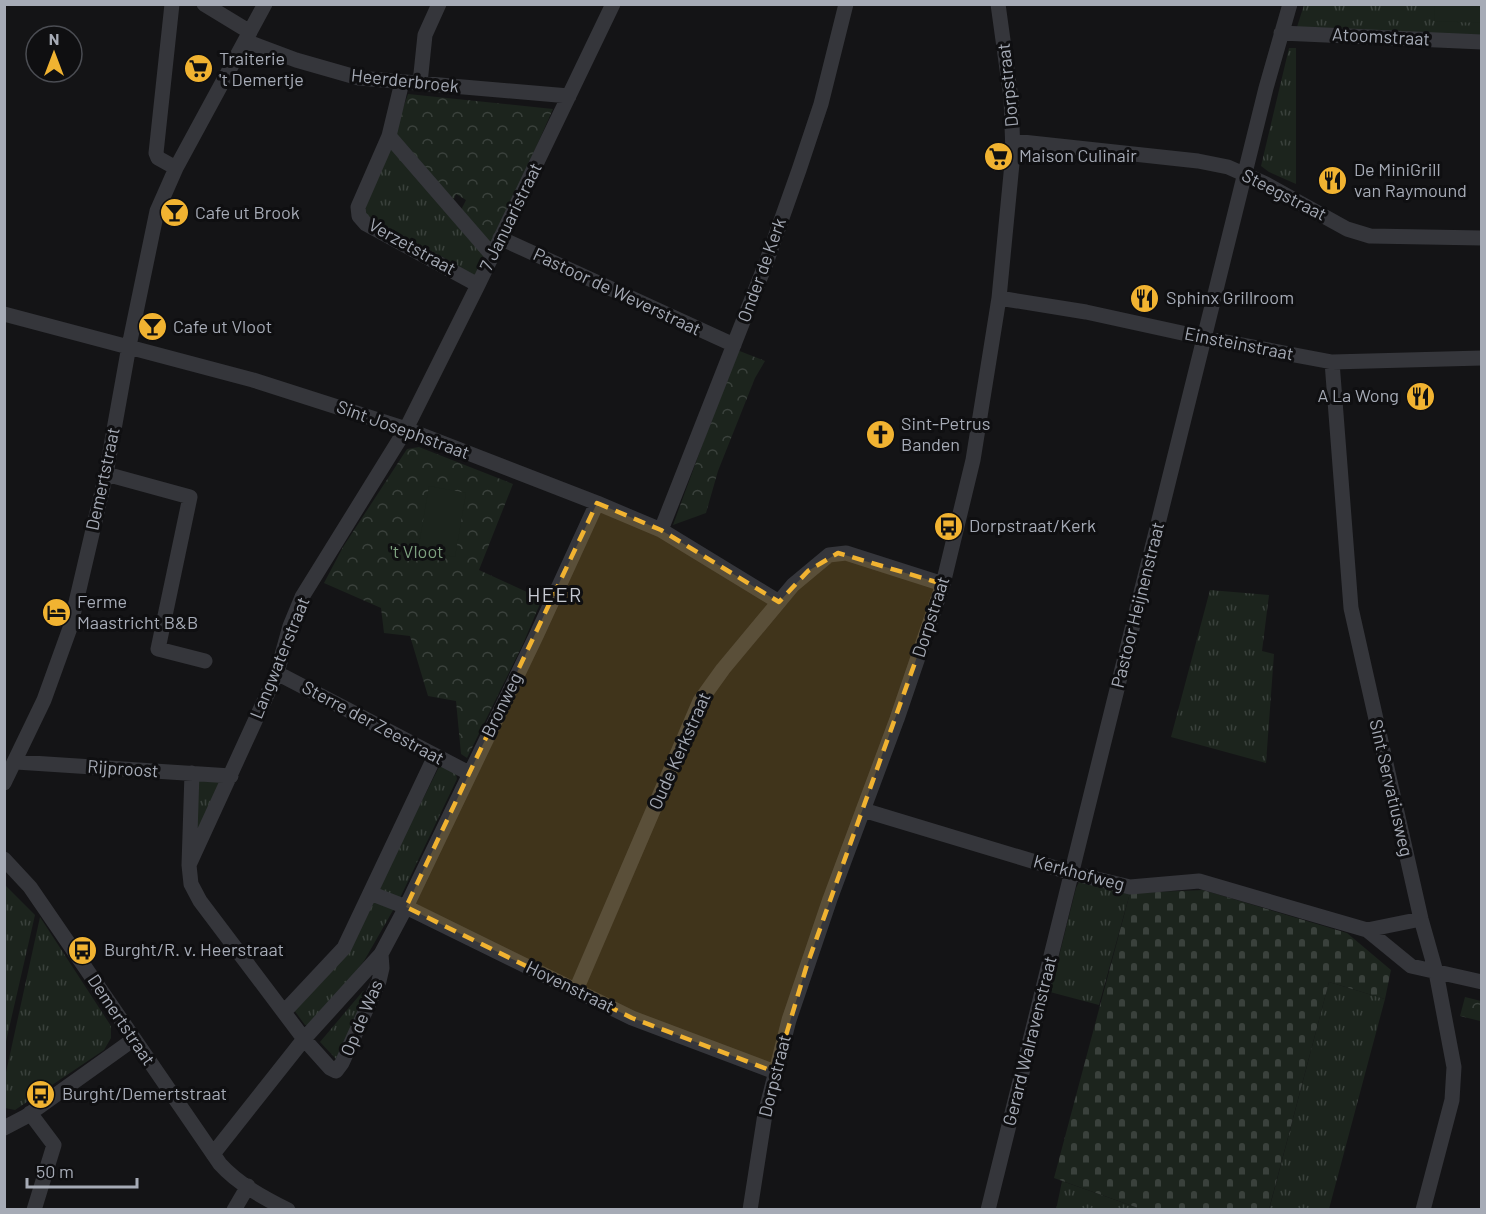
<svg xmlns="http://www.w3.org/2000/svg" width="1486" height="1214" font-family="Barlow,sans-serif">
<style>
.grass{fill:url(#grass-tufts)}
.forest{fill:url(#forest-crowns)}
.cemetery{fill:url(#cemetery-stones)}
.pitch{fill:#1c241d}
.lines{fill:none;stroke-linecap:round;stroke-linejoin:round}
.minor{stroke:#35363b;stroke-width:15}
.marked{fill:#f1b331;fill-opacity:0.2;stroke:#f1b331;stroke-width:4.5;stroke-dasharray:12 8;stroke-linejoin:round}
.labels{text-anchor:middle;stroke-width:6;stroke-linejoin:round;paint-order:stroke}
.street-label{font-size:18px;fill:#a6abb6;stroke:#0f0f11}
.poi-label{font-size:18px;fill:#a6abb6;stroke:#0f0f11;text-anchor:start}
.park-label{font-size:18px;fill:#7da17f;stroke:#0f0f11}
.neighbourhood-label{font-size:20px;letter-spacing:1.5px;fill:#c7cad2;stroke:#0f0f11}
</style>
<defs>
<pattern id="grass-tufts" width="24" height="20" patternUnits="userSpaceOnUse" patternTransform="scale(1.5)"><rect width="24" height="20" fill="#1c241d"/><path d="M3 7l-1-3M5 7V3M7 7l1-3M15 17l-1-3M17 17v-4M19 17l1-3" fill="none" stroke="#3a413c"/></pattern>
<pattern id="forest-crowns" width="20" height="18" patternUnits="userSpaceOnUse" patternTransform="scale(1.5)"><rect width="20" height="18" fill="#1c241d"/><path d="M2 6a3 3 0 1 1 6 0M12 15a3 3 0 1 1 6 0" fill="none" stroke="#3a413c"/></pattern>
<pattern id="cemetery-stones" width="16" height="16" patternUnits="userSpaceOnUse" patternTransform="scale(1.5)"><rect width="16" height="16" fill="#1c241d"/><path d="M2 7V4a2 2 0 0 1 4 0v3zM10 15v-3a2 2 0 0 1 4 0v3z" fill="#3a413c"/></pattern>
</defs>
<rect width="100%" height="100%" fill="#141416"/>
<path class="grass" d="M1304,5H1481V35L1296,30Z
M1289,48H1296V184L1269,172L1261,166Z
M390,143L488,255L477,279L364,215L366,197Z
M1210,590L1269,595L1262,651L1274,654L1266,763L1171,737Z
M441,763L456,774L457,779L400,898L364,961L312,1026L305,1025L294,1010L325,979L348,948Z
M195,776L227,778L191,856Z
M1080,880L1130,893L1099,1005L1050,992L1076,888Z
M5,885L35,915L5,1046V884Z
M40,917L111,1026V1038L104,1050L15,1110L5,1108V1077Z
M1329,982L1385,999L1329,1209L1269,1210Z
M363,991L367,994L336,1059L320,1042Z
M1062,1181L1141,1209L1056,1210Z"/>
<path class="forest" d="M408,94L553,109L492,247L460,212L466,200L456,194L452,204L394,134Z
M737,350L765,361L755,378L718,471L706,513L673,525Z
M419,447L513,484L479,570L542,599L523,644L467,758L461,754L456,701L428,696L410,636L384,633L381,608L324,583L343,547L407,449Z
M1465,997L1481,1001L1480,1021L1460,1016Z"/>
<path class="cemetery" d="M1203,890L1347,933L1391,970L1385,999L1329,982L1269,1209H1141L1054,1178L1130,893Z"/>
<path class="pitch" d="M1435,5L1481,6V23L1434,21Z
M429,486L466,493L455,557L418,550Z"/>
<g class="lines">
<path class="minor" d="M172,4L156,153L158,158L176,168
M204,4L250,32
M1281,33L1482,42
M245,41L296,60L359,78L569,96
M402,82L389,136L358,207L359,216L366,224L478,285
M420,83L425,35L439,4
M389,136L492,255
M1013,141L1198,161L1228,167L1264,183L1347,229L1370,236L1482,238
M500,238L734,345
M999,298L1086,312L1205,338L1332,362L1482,358
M4,314L253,380L406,429L597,503L661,530L779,602
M1332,362L1351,608L1421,919L1436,972L1454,1067L1452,1100L1423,1210
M106,474L190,497L158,649L205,661
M661,530L766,263L799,170L821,104L846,4
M277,673L469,773
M16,762L231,776
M192,773L189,865L191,884L200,901L304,1039L330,1068L336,1071L342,1063L379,981L382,968L381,954
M4,783L44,700L70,628L106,474L129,346L157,211L176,168L265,4
M863,810L1072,873L1130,887L1199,881L1367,930L1411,966L1482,982
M4,859L30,887L220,1164C238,1184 264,1198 288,1210
M189,865L277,673L290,626L302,597L406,429L478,285L613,4
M370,893L406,907L632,1018L775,1072
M1367,930L1421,919
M576,990L700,701L723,669L793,585L829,555L846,553L943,584
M284,1012L344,948L435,756
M30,1113L54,1145L34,1210
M4,1128L25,1117L134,1039
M213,1154L304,1039L381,954L406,907L537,634L597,503
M234,1210L248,1186
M750,1210L765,1114L789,1020L830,899L897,719L943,584L973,460L999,298L1013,153L1011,98L998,4
M988,1210L1266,88L1290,4"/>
</g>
<path class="marked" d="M597,503L661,530L779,602L808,571L838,553L943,584L806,968L775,1072L632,1018L406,907Z"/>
<defs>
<symbol id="supermarket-disc" viewBox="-11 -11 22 22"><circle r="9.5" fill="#f1b331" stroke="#0f0f11"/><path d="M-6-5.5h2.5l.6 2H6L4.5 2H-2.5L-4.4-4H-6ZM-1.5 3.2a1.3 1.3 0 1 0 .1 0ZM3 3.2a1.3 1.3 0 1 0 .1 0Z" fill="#111"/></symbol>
<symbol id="restaurant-disc" viewBox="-11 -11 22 22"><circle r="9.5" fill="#f1b331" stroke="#0f0f11"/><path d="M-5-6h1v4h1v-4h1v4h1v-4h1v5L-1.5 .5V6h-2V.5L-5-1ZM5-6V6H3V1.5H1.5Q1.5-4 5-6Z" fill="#111"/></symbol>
<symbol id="bar-disc" viewBox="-11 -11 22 22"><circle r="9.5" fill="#f1b331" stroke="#0f0f11"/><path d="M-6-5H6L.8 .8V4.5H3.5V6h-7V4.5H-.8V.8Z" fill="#111"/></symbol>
<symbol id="church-disc" viewBox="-11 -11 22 22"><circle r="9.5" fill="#f1b331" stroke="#0f0f11"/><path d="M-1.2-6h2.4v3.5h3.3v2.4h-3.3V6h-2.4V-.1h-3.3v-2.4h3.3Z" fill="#111"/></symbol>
<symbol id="bus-disc" viewBox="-11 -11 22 22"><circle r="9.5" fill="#f1b331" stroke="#0f0f11"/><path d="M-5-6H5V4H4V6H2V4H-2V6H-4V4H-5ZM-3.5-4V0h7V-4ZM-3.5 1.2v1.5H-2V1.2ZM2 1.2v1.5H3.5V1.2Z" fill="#111"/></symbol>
<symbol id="hotel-disc" viewBox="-11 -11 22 22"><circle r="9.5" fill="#f1b331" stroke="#0f0f11"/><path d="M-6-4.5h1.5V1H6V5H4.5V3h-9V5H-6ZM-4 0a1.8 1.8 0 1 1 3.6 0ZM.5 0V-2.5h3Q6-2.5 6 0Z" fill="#111"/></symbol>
</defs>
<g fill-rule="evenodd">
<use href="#supermarket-disc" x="182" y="52" width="33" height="33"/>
<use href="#supermarket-disc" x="982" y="140" width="33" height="33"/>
<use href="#restaurant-disc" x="1316" y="164" width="33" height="33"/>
<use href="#bar-disc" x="158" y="196" width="33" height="33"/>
<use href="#restaurant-disc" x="1128" y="282" width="33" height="33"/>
<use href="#bar-disc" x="136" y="310" width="33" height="33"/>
<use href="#restaurant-disc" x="1404" y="380" width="33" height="33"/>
<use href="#church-disc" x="864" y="418" width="33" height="33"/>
<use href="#bus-disc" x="932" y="510" width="33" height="33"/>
<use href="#hotel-disc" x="40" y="596" width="33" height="33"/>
<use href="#bus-disc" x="66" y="934" width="33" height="33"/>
<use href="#bus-disc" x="24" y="1078" width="33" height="33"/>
</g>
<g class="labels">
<g class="street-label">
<text transform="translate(1381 37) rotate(3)" y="6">Atoomstraat</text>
<text transform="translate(405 81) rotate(6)" y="6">Heerderbroek</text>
<text transform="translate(1008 85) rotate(-96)" y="6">Dorpstraat</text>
<text transform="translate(1284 195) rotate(27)" y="6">Steegstraat</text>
<text transform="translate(511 217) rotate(-64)" y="6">7 Januaristraat</text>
<text transform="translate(412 247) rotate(29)" y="6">Verzetstraat</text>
<text transform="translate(762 270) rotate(-70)" y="6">Onder de Kerk</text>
<text transform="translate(617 292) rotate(25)" y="6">Pastoor de Weverstraat</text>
<text transform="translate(1239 344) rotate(11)" y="6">Einsteinstraat</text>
<text transform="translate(403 430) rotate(20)" y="6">Sint Josephstraat</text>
<text transform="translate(103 479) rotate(-78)" y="6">Demertstraat</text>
<text transform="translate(1138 605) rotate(-76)" y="6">Pastoor Heijnenstraat</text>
<text transform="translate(931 617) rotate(-72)" y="6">Dorpstraat</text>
<text transform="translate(280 658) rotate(-68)" y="6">Langwaterstraat</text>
<text transform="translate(502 705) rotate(-64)" y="6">Bronweg</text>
<text transform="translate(373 723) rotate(28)" y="6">Sterre der Zeestraat</text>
<text transform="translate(680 751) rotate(-66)" y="6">Oude Kerkstraat</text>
<text transform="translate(123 769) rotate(4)" y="6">Rijproost</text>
<text transform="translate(1391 788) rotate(77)" y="6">Sint Servatiusweg</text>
<text transform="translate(1079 873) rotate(15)" y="6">Kerkhofweg</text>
<text transform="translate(570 987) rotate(26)" y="6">Hovenstraat</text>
<text transform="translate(362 1018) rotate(-67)" y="6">Op de Was</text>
<text transform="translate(121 1020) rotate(56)" y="6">Demertstraat</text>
<text transform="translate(1030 1041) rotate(-76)" y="6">Gerard Walravenstraat</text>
<text transform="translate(775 1076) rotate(-76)" y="6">Dorpstraat</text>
</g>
<g class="poi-label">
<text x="219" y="65">Traiterie<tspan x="219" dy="21">'t Demertje</tspan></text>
<text x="1019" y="162">Maison Culinair</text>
<text x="1354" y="176">De MiniGrill<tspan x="1354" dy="21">van Raymound</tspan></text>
<text x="195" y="219">Cafe ut Brook</text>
<text x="1166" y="304">Sphinx Grillroom</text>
<text x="173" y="333">Cafe ut Vloot</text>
<text x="1399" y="402" text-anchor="end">A La Wong</text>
<text x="901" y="430">Sint-Petrus<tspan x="901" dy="21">Banden</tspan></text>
<text x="969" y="532">Dorpstraat/Kerk</text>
<text x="77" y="608">Ferme<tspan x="77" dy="21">Maastricht B&amp;B</tspan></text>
<text x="104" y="956">Burght/R. v. Heerstraat</text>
<text x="62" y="1100">Burght/Demertstraat</text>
</g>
<g class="park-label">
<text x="417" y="558">'t Vloot</text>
</g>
<g class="neighbourhood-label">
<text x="555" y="602">HEER</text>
</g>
</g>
<rect width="1486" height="1214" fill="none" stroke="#a6abb6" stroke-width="12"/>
<g transform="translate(54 54)"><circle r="28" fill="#0f0f11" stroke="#4b4d53" stroke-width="1.5"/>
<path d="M0-4.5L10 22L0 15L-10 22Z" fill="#f1b331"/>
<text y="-9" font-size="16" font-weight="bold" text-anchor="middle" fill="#a6abb6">N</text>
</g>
<path d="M27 1178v9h110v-9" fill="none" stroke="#a6abb6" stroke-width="3"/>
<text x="36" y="1178" font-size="18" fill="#a6abb6" stroke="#0f0f11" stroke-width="4.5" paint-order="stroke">50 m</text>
</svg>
